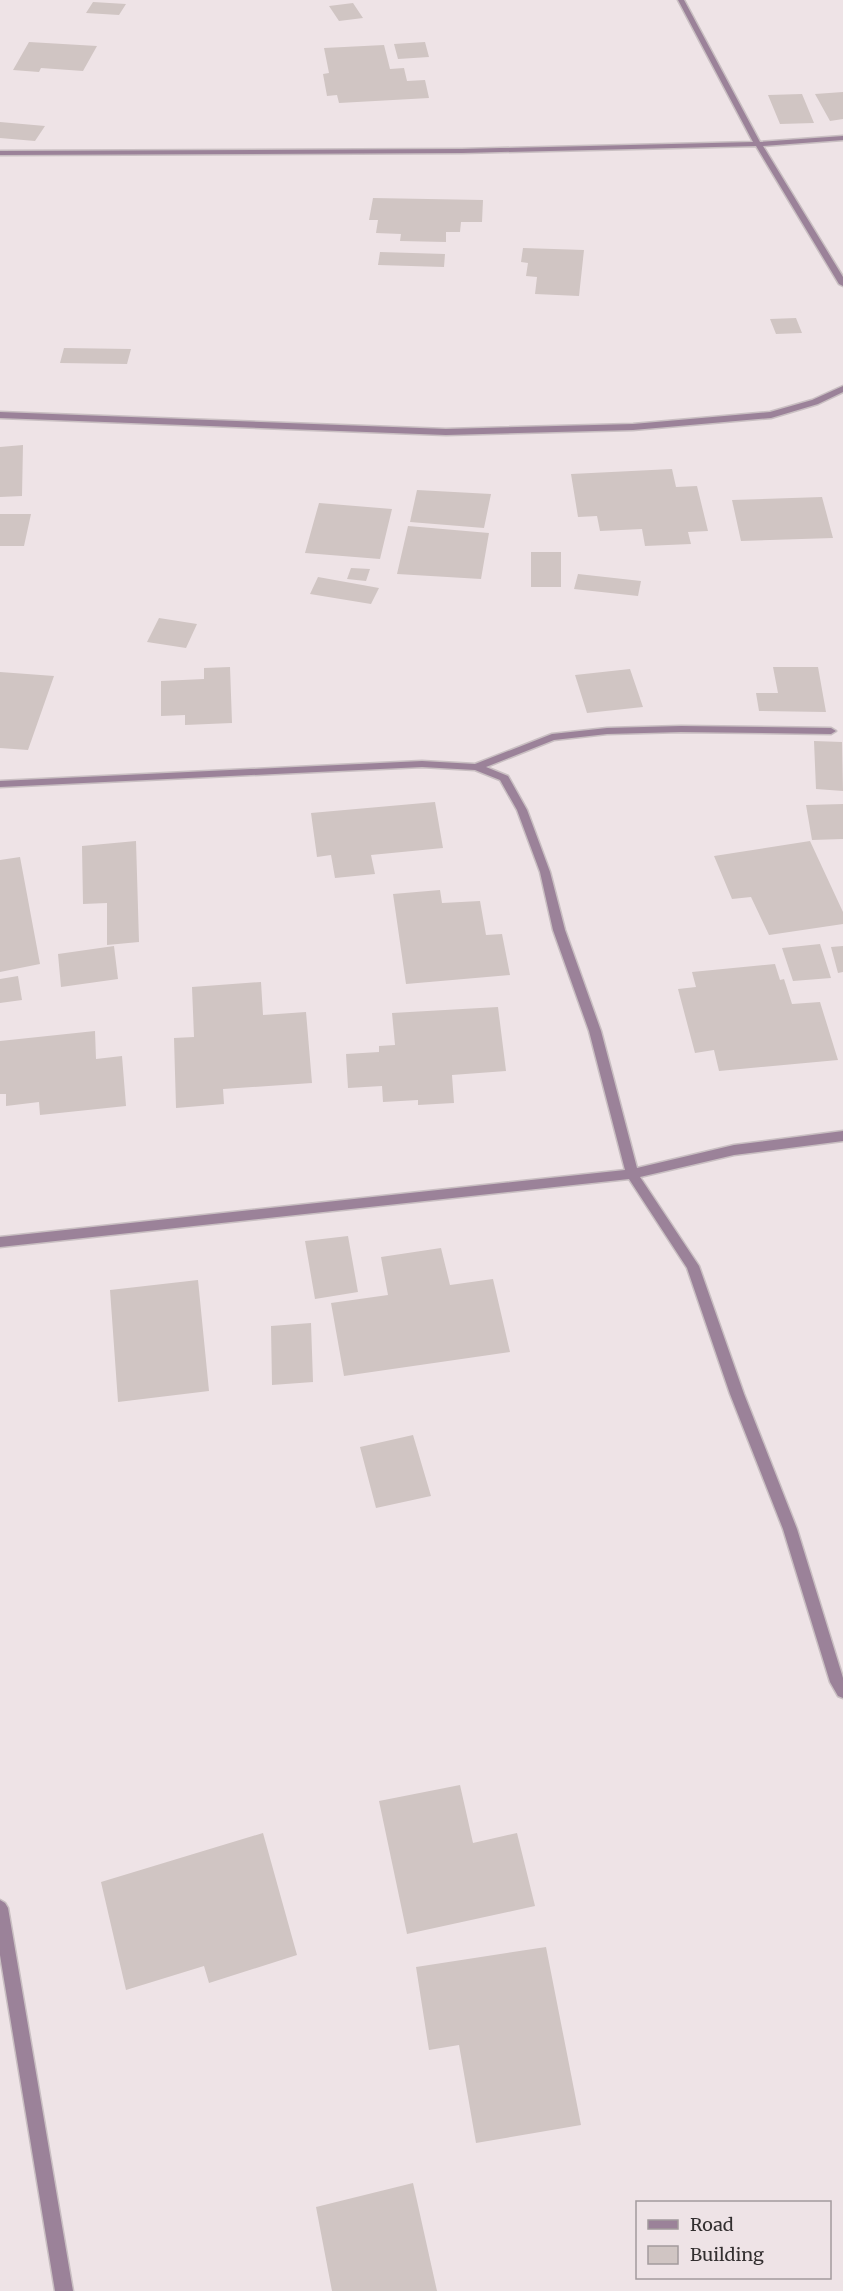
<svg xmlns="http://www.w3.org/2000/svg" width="843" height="2291" font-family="Merriweather,serif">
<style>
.building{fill:#d0c5c3}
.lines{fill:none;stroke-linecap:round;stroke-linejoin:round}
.street-casing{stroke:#c9bfc2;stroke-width:3}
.street{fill:#9b8299;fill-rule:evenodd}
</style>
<rect width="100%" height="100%" fill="#eee3e6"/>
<path class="building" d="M93,2L126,4L119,15L86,13Z
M353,3L363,18L339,21L329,6Z
M29,42L97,46L83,71L41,68L39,72L13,70Z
M425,42L429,57L398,59L394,44Z
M384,45L390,69L404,68L407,81L425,80L429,98L339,103L337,95L327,96L323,74L329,73L324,48Z
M843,92V119L830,121L815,94Z
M802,94L814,123L780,124L768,95Z
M0,122L45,126L35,141L0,138Z
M373,198L483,200L482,222H461L460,232H446V242L400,241L401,234L376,233L378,220H369Z
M523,248L584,250L579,296L535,294L537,277L526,276L528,263L521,262Z
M380,252L445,254L444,267L378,265Z
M796,318L802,333L776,334L770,319Z
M64,348L131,349L127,364L60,363Z
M23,445L22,496L0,497V447Z
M672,469L676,487L697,486L708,531L688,532L691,544L645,546L642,529L600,531L597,516L578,517L571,474Z
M417,490L491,494L484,528L410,522Z
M822,497L833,538L741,541L732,500Z
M319,503L392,509L380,559L305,553Z
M0,514H31L24,546H0Z
M408,526L489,533L481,579L397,574Z
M531,552H561V587H531Z
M351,568L370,569L366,581L347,579Z
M578,574L641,581L638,596L574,589Z
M318,577L379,588L371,604L310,594Z
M159,618L197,624L186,648L147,642Z
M230,667L232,723L185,725V715L161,716V681L204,679V668Z
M773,667H818L826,712L759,711L756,693H778Z
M630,669L643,707L587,713L575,675Z
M0,672L54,676L28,750L0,748Z
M814,741L842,742L843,791L816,789Z
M435,802L443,848L371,855L375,874L335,878L331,855L317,857L311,813Z
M843,804V839L812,840L806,805Z
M136,841L139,942L107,945V903L83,904L82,846Z
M810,841L843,912V924L769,935L751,897L732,899L714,856Z
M20,857L40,964L0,972V860Z
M440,890L442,903L480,901L486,935L502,934L510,975L406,984L393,894Z
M820,944L831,978L793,981L782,948Z
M114,946L118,979L61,987L58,954Z
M843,946V972L838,973L831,947Z
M775,964L780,980L784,979L792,1004L820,1002L838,1060L719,1071L714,1050L695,1053L678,989L696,987L692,972Z
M18,976L22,1000L0,1003V979Z
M261,982L263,1015L306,1012L312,1083L223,1089L224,1104L176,1108L174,1038L194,1037L192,987Z
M498,1007L506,1071L452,1075L454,1103L418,1105V1100L383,1102L382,1086L348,1088L346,1054L379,1052V1046L395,1045L392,1013Z
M95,1031L96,1059L122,1056L126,1106L40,1115L39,1102L6,1106V1094H0V1041Z
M348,1236L358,1292L315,1299L305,1241Z
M441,1248L450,1285L493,1279L510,1352L344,1376L331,1303L388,1295L381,1257Z
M198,1280L209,1391L118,1402L110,1290Z
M311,1323L313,1382L272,1385L271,1326Z
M413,1435L431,1496L376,1508L360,1447Z
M460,1785L473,1843L517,1833L535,1906L407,1934L379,1801Z
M263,1833L297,1955L209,1983L204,1966L126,1990L101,1882Z
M546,1947L581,2125L476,2143L459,2045L429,2050L416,1967Z
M413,2183L437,2291H332L316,2207Z"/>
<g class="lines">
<defs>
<path id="street" d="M678,0H684L760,142L843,136V140L763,146L843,277V286L839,284L756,146L462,153L0,155V151L462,149L753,142Z
M843,386V392L818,404L771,418L633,430L446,435L0,418V412L446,429L633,424L770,412L812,400Z
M681,726L831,728L836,731L831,734L681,732L607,734L554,740L486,767L508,776L527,810L550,872L565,930L601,1031L637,1168L734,1145L843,1131V1141L734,1155L640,1177L699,1266L744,1394L797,1529L843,1678V1698L838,1696L830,1682L783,1529L730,1394L687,1268L629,1179L0,1247V1237L625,1170L589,1031L553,930L540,872L517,810L500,780L475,770L422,767L0,787V781L422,761L475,764L552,734L607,728Z
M0,1900L5,1903L8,1908L73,2291H55L0,1955Z"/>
</defs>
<use href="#street" class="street-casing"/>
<use href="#street" class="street"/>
</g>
<rect x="636" y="2201" width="195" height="78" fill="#eee3e6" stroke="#a39b9d" stroke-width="1.5"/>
<rect x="648" y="2220" width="30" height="9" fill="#9b8299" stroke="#a39b9d" stroke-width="1.5"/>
<text x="690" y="2231" font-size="18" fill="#332f30">Road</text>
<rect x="648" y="2246" width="30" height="18" fill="#d0c5c3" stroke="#a39b9d" stroke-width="1.5"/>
<text x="690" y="2261" font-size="18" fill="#332f30">Building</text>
</svg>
